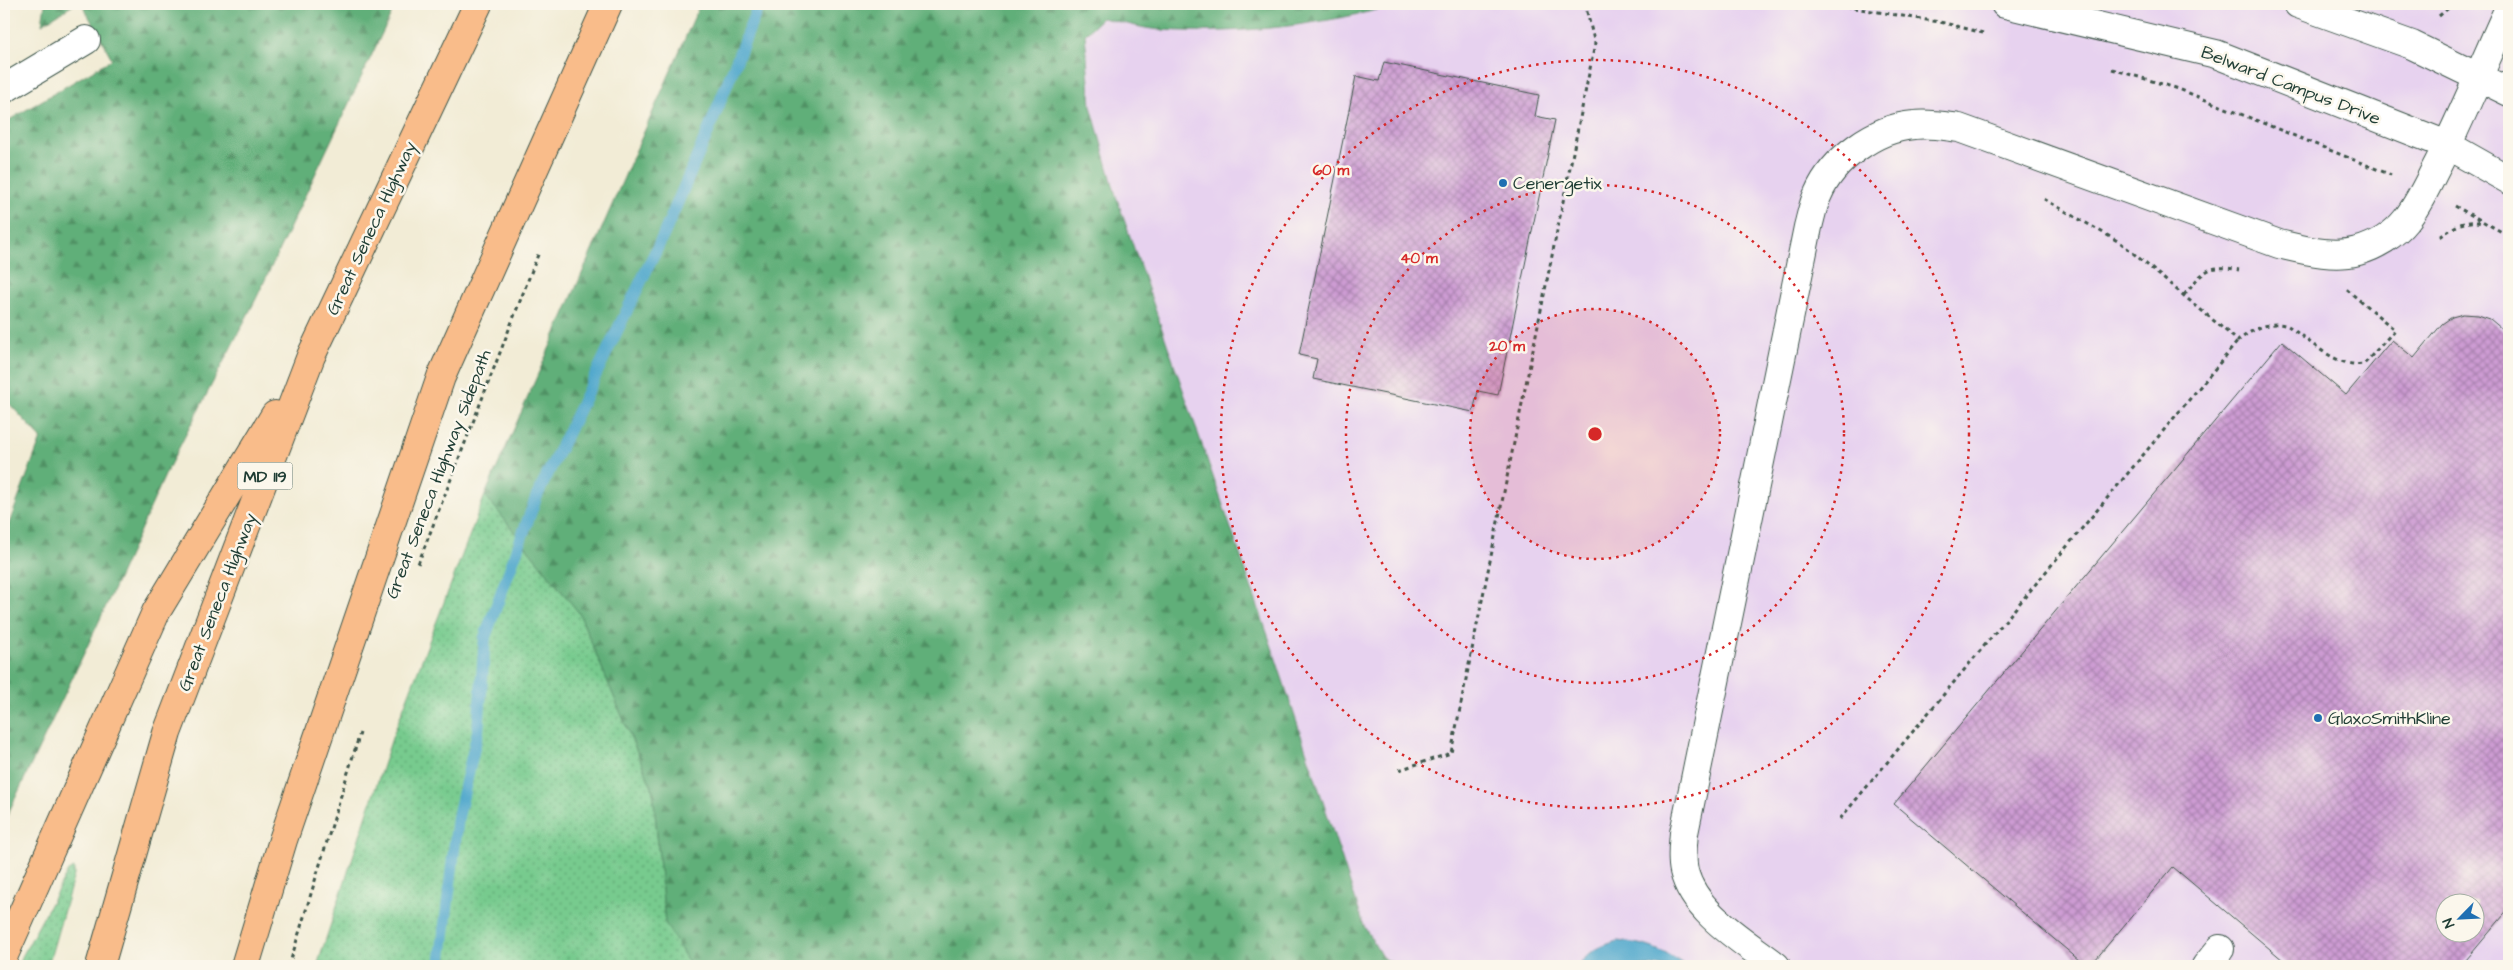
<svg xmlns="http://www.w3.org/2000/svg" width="2513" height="970" font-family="'Architects Daughter',sans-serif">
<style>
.built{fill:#e7d2ef;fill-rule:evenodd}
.grass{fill:url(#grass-dots);stroke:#4b8461}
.forest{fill:url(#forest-firs);stroke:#407656}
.water{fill:#4fa7cc;stroke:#377280}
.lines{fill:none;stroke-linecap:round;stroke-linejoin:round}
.stream{stroke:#4fa7cc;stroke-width:12}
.building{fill:url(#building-cross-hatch);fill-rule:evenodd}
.minor-casing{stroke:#3f574c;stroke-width:30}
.major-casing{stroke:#3f574c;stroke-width:30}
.path{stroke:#3f574c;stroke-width:3;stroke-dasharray:4 4;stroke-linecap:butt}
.minor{stroke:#fff;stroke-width:28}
.major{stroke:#f9bc8a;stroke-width:28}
.ring{fill:none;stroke:#d62828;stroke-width:2.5;stroke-dasharray:2.5 5}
.poi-dot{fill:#1f6fb2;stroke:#fbf7ec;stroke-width:2}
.labels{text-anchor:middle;stroke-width:5;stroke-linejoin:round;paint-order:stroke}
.shield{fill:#fbf7ec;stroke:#61756b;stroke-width:1}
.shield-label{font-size:16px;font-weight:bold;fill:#1f3d34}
.street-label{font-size:18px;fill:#1f3d34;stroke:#fbf7ec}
.poi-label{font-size:18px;fill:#1f3d34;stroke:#fbf7ec;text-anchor:start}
.centre{fill:#d62828;stroke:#fbf7ec;stroke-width:2.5}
.ring-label{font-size:15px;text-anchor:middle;font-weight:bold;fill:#d62828;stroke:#fbf7ec;stroke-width:5;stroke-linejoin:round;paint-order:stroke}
</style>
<defs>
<pattern id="grass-dots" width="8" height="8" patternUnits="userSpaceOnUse" patternTransform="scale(1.25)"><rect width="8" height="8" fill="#77cb8e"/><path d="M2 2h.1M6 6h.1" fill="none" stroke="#61a675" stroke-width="1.8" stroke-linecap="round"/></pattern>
<pattern id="forest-firs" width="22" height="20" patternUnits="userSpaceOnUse" patternTransform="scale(1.25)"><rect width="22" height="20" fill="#61af79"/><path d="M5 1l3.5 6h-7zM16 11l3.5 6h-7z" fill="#4f9064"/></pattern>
<pattern id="building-cross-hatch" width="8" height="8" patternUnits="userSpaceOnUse" patternTransform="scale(1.25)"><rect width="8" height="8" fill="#cd9bd3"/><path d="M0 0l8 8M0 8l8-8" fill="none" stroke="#a680ac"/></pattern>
</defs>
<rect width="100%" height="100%" fill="#fbf7ec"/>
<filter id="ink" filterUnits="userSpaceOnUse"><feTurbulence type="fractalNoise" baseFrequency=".02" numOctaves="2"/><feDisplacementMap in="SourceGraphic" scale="10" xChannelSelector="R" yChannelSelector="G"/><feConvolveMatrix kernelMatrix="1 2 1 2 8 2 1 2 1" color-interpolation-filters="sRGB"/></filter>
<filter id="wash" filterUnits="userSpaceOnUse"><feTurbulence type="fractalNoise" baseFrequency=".0096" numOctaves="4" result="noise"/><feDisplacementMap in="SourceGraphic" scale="20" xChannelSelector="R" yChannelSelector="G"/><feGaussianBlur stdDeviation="1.12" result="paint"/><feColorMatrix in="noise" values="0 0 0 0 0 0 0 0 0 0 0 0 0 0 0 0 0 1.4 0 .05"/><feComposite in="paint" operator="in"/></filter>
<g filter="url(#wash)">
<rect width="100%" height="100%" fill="#f2ecd6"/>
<path class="built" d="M940,4H2509V966H1235ZM2446,902H2476V932H2446Z"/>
<path class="grass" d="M485,495L579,613L653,790L665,923L691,966H317L392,738Z
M74,868V875L48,966H17L68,871Z"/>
<path class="forest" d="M45,4H75L42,24Z
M82,4H396L256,299L167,471L96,628L4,822V537L41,438L4,398V123L112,59Z
M700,4H1400C1323,25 1242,35 1162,30C1142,29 1122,22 1102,18L1085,34L1091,106L1116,196L1272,647L1364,926L1382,957L1398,966H691L665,923L653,790L579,613L485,495Z"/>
<path class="water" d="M1617,941C1646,943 1663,950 1686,966H1579C1588,951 1601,946 1617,941Z"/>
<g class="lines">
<path class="stream" d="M440,966L458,817L478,731L485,637L536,498L663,236L710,127L759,4"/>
</g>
<g id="blocks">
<path class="building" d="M1384,62L1539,95L1535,116L1555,120L1498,395L1478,391L1473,412L1313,379L1317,359L1299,355L1356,76L1379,81Z
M2463,314L2478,315L2490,319L2509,335V909L2461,966H2290L2173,867L2090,966H2086L1894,804L2282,341L2346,395L2392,340L2414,358L2442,324L2452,317ZM2446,902H2476V932H2446Z"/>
</g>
</g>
<g filter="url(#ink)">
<use href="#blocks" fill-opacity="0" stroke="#3f574c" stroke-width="1"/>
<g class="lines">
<defs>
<path id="minor" d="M2005,4L2216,54L2447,145L2509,180
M2298,4L2412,45L2509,92
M4,89L86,40
M1776,966C1744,941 1694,913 1684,871C1681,858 1683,845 1684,833L1808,227C1811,216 1813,204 1818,194C1833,159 1875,128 1914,125C1929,123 1944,126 1959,128L2279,244C2305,250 2333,258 2358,251C2376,246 2394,235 2406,220C2419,204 2428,183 2438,164C2464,113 2485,60 2509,8
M2206,966L2220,949"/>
<path id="major" d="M4,955L156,612L275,415
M100,966L167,733L311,356L478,4
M245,966L283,840L441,377L608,4"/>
</defs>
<use href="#minor" class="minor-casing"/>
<use href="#major" class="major-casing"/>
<path class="path" d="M1830,4L1945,23L1983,33
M2439,16L2453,4
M2112,69L2179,89L2391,175
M2044,199L2121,243L2238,341C2252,329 2271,320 2288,326C2310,341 2337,368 2364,364L2395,330L2346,289
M2455,206L2509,236
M2440,237C2455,226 2464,219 2482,223
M2184,295C2203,272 2207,263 2239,270
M418,564L539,252
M1399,770L1451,753L1595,44L1585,4
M1840,819L2238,341
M289,966L360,733"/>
<use href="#minor" class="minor"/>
<use href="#major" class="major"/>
</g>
</g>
<circle cx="1595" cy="434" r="125" fill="#d62828" fill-opacity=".12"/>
<g class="ring">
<circle cx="1595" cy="434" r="125"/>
<circle cx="1595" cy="434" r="249"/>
<circle cx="1595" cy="434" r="374"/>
</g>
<g class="poi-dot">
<circle cx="1503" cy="183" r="5"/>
<circle cx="2318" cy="718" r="5"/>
</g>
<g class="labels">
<rect class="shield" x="237.5" y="462.5" width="55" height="27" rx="4"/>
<g class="shield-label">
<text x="265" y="482">MD 119</text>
</g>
<g class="street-label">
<text transform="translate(2291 85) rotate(21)" y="6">Belward Campus Drive</text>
<text transform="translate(371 228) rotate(-65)" y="6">Great Seneca Highway</text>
<text transform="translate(438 474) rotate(-69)" y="6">Great Seneca Highway Sidepath</text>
<text transform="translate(217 602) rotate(-69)" y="6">Great Seneca Highway</text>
</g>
<g class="poi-label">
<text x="1513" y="189">Cenergetix</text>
<text x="2328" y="724">GlaxoSmithKline</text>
</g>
</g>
<circle cx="1595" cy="434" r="8" class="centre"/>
<g class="ring-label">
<text x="1331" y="175">60 m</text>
<text x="1419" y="263">40 m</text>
<text x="1507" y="351">20 m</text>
</g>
<rect width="2513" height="970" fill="none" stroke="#fbf7ec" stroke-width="20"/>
<g transform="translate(2460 918) rotate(246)"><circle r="24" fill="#fbf7ec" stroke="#a3ada2"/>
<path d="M0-4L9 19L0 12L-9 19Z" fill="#1f6fb2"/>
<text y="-8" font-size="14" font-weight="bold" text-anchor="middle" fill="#1f3d34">N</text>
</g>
</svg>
